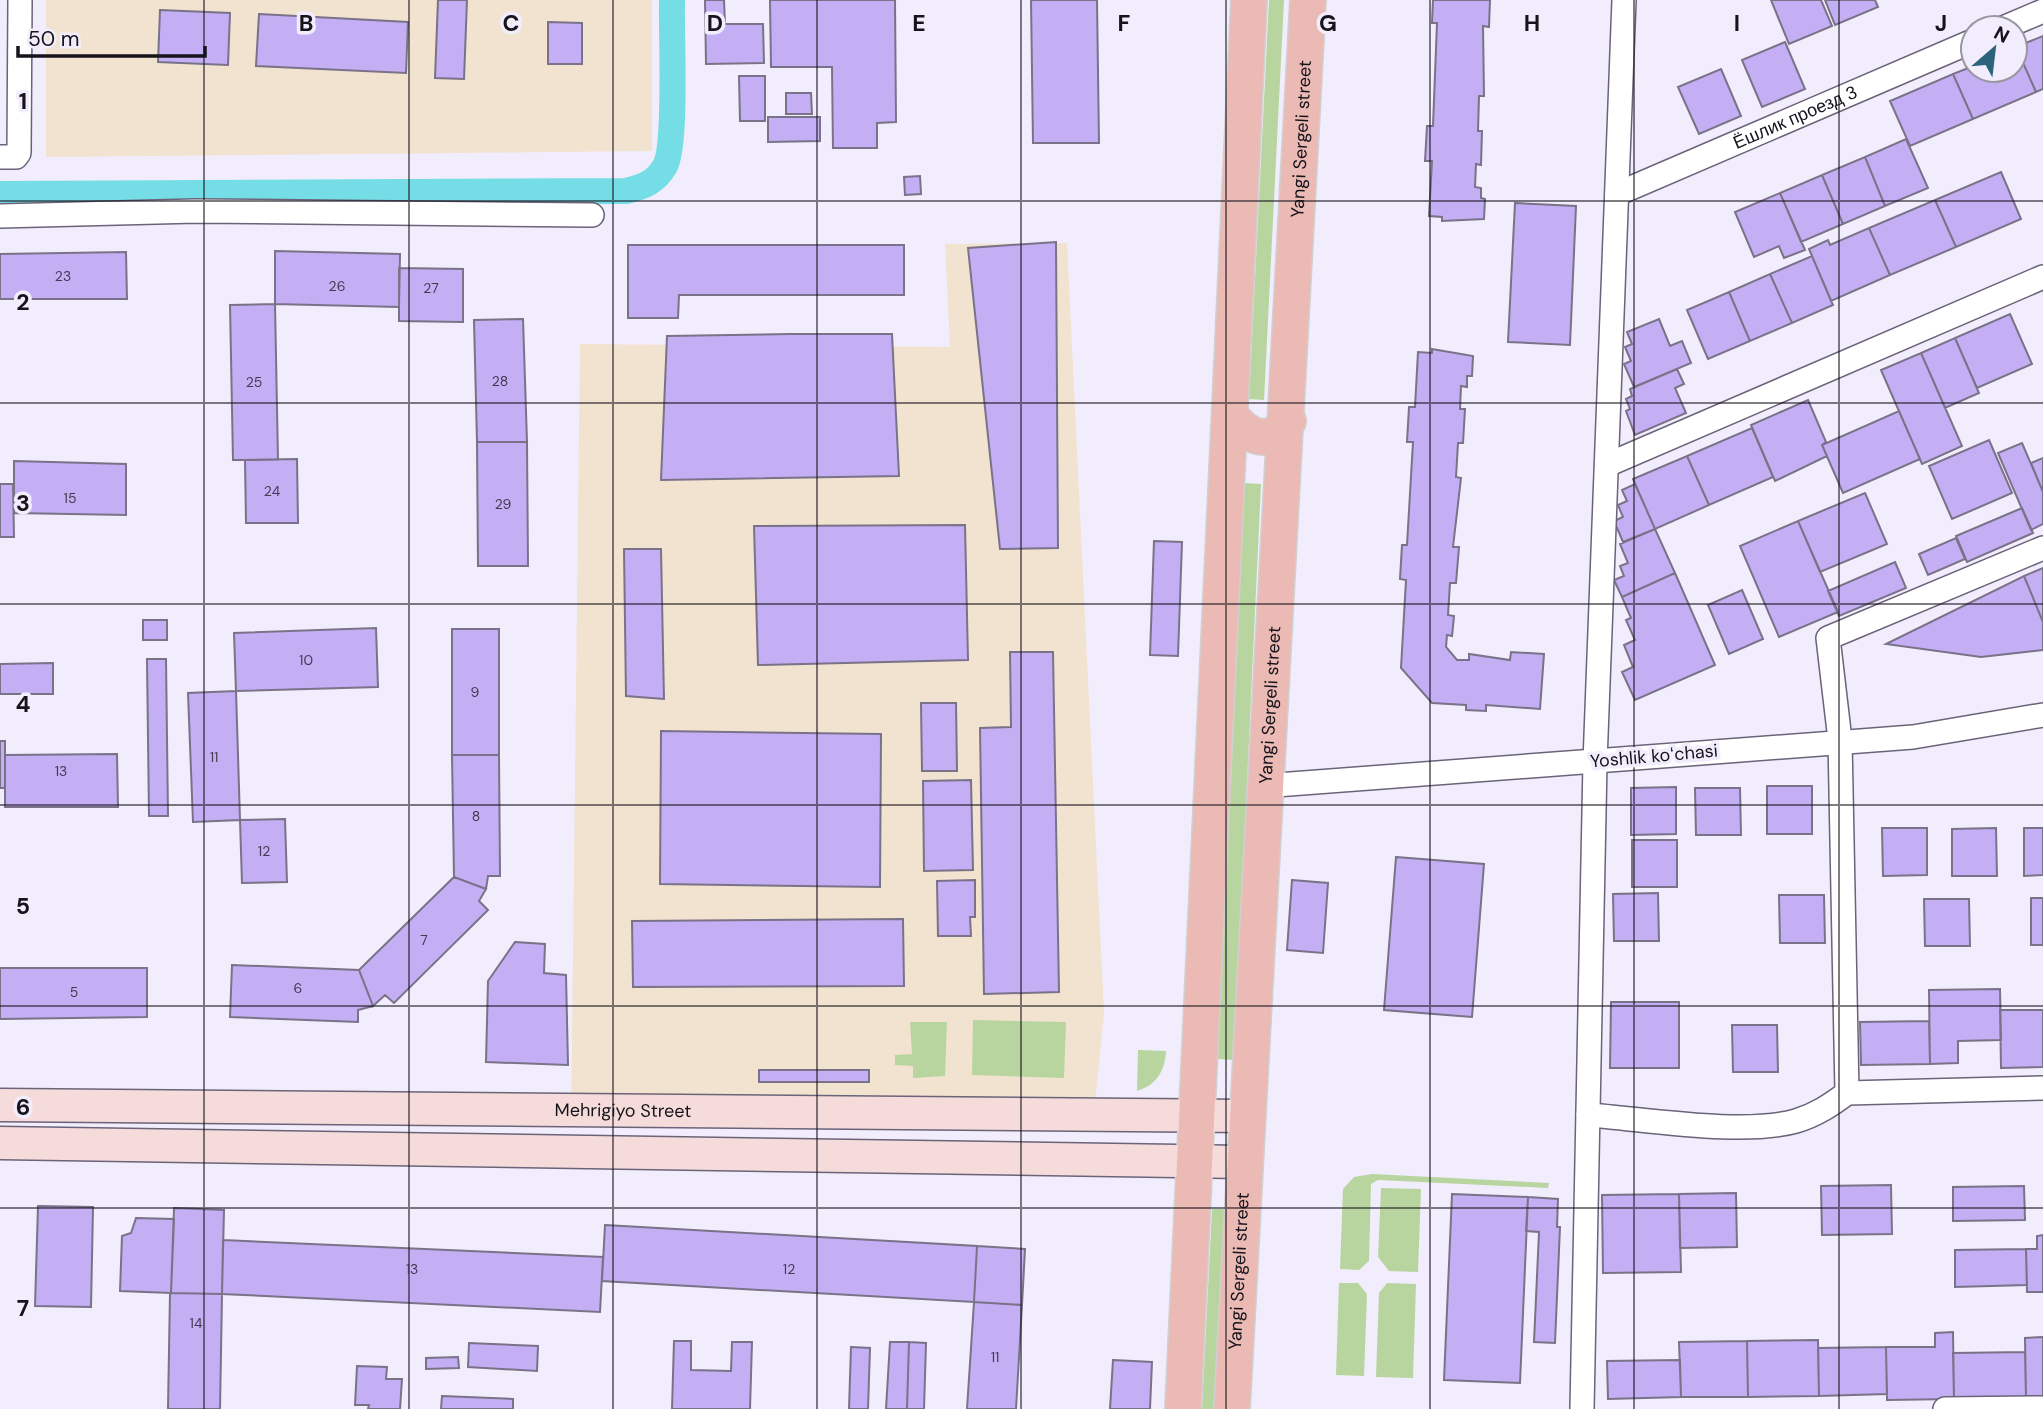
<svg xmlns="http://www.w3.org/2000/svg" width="2043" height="1409" font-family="'DM Sans',sans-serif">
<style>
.commercial{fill:#f2e3d0}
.green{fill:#b8d59f}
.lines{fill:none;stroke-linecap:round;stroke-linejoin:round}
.canal{stroke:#75dde5;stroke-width:26}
.building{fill:#c5aff4;stroke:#797288;stroke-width:2}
.minor-casing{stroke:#6a6379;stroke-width:26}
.secondary-casing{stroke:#6a6379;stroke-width:35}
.primary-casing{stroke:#d0d0d1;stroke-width:38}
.minor{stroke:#fff;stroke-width:23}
.secondary{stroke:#f5dcda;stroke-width:32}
.primary{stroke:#ebbab5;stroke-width:35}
.grid{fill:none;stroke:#16131b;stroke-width:2;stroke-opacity:0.55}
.labels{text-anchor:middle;stroke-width:7;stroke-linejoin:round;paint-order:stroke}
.number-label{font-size:14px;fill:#423a51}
.street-label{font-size:18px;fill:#16131b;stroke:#f1edfc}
.grid-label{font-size:23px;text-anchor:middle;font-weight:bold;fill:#16131b;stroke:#f1edfc;stroke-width:7;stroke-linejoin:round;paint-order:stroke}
</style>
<rect width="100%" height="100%" fill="#f1edfc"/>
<path class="commercial" d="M46,0H652V151L46,157Z
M1067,243L1104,1013L1095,1103L571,1126L580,344L950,347L945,244Z"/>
<path class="green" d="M1269,0H1284L1264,400L1249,399Z
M1244,483L1261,484L1234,1060L1217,1059Z
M973,1020L1066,1022L1064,1078L972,1075Z
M910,1022H947L945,1076L913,1078V1066L895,1065V1055L912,1054Z
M1138,1050L1166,1051C1165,1070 1157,1085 1137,1091Z
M1372,1174L1549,1183L1548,1188L1378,1180L1371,1184L1369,1261L1359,1270L1340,1269L1343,1189L1354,1177Z
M1381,1188L1421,1189L1418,1272L1389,1271L1378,1257Z
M1212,1209H1226L1216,1409H1202Z
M1339,1283H1358L1367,1294L1364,1376L1336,1375Z
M1387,1283L1416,1284L1413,1378L1376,1377L1379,1293Z"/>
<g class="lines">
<path class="canal" d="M0,194L626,191C643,187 656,182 665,166C677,145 671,32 672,0"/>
</g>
<path class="building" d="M438,0H467L464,79L435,78Z
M705,0H724L725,24H763L764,63L706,64Z
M770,0H895L896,122L877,123V148H833L832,67H771Z
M1031,0H1097L1099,143H1033Z
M1433,0H1490L1489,27L1483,26L1484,96H1479L1478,131H1482L1481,165L1476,164L1475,187L1481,188V198L1485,199L1484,219L1442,221V217L1429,216L1432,161H1425L1427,126H1433L1437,23H1432Z
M1771,0H1821L1832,26L1789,44Z
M1825,0H1875L1878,7L1835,25Z
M160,10L230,13L228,65L158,62Z
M259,14L408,22L406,73L256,66Z
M548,22L582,23V64H548Z
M2043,36V89L2036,92L2016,47Z
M1785,42L1805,89L1762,107L1742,60Z
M2016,47L2036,92L1973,119L1953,74L1973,66V70H2015Z
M1721,69L1741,116L1699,134L1678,87Z
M1953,74L1973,119L1910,146L1890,101Z
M739,76H765V121H740Z
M786,93H811L812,114H786Z
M768,117H820V141L768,142Z
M1906,139L1928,188L1885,206L1865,157Z
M1865,157L1885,206L1843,224L1822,175Z
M2001,172L2021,219L1956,247L1935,200Z
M1822,175L1843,224L1801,242L1780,193Z
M920,176L921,194L905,195L904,177Z
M1780,193L1805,250L1784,258L1779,246L1754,257L1735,212Z
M1935,200L1956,247L1890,275L1869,228Z
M1515,203L1576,206L1570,345L1508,342Z
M1869,228L1890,275L1831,301L1809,249L1828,240L1830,245Z
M1056,242L1058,548L1000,549L968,248Z
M628,245H904V295H679L678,318H628Z
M275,251L400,254L399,307L275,304Z
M126,252L127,299H0V254Z
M1812,256L1833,305L1792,323L1770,274Z
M399,268L463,269V322L399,321Z
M1770,274L1792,323L1750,341L1729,292Z
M1729,292L1750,341L1708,359L1687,310Z
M275,304L278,460H233L230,305Z
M2010,314L2032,364L1977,388L1955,338Z
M523,319L527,442H477L474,320Z
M1659,319L1670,346L1682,341L1691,363L1634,387L1624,364L1631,361L1625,347L1632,344L1627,332Z
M791,334H892L899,476L661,480L667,336Z
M1955,338L1979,393L1945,408L1921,353Z
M1432,349L1473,356L1472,376H1467V387L1461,386L1460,409H1465L1463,443H1458L1456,477L1461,478L1453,547H1459L1456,583H1450L1448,615L1454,616L1452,636L1447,635L1446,647L1457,660H1469V654L1510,660L1511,652L1544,654L1540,709L1486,705V711L1466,710V705L1432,703L1401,668L1406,580L1400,579L1402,545H1407L1413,442H1407L1409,407H1415L1418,352L1432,353Z
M1921,353L1962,446L1922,464L1881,370Z
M1677,369L1684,384L1675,388L1686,413L1635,435L1626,411L1630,409L1626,399L1632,396L1630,389Z
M1808,400L1826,442L1822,445L1827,456L1775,481L1751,425Z
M1899,411L1920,459L1843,493L1822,445Z
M1752,428L1773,477L1709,505L1687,456Z
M1989,440L2012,493L1952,519L1929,466Z
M477,442H527L528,566H478Z
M2022,443L2043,492V524L2031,530L1998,453Z
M1687,456L1709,505L1655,529L1633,479Z
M2043,458V492L2031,463Z
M297,459L298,523H246L245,460Z
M14,461L126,464V515L14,513Z
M0,484H13L14,537H0Z
M1635,484L1655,529L1623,542L1614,521L1623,517L1618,505L1627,501L1622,490Z
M1865,493L1887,544L1820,572L1798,521Z
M2022,508L2033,533L1967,562L1956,536Z
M1798,521L1838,612L1779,637L1740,546Z
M965,525L968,660L758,665L754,526Z
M1655,529L1675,573L1622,597L1614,580L1624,576L1620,566L1628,563L1620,544Z
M1956,538L1965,559L1928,575L1919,554Z
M1154,541L1182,542L1178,656L1150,655Z
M624,549H661L664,699L626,696Z
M1895,562L1906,588L1839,616L1828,591Z
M2043,568V622L2024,576Z
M1675,573L1715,665L1635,700L1622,672L1633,667L1624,645L1635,640L1626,620L1631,618L1622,597Z
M2024,576L2043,622V650L1981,657L1886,644Z
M1742,590L1763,639L1729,654L1708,605Z
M143,620H167V640H143Z
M376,628L378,687L236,691L234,633Z
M452,629H499V755H452Z
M1010,652H1053L1059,992L984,994L980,728L1011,727Z
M147,659H166L168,816H149Z
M53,663V694H0V664Z
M236,691L240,820L193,822L188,693Z
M921,703H956L957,771H922Z
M661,731L881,734L880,887L660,884Z
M0,741H5V788H0Z
M117,754L118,807H5V755Z
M452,755H499L500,876H488L486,889L454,877Z
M971,780L973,870L924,871L923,781Z
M1767,786H1812V834H1767Z
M1676,787V834L1631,835V788Z
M1695,788H1740L1741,835H1696Z
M285,819L287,882L242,883L240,820Z
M1882,828H1927V875L1883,876Z
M1996,828L1997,876H1952V829Z
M2024,828H2043V875L2024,876Z
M1632,840H1677V887H1632Z
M1396,857L1484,864L1472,1017L1384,1010Z
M454,877L486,889L479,901L488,910L394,1003L385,995L373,1006L359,970Z
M975,880V917H970L971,936H938L937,881Z
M1292,880L1328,883L1323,953L1287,950Z
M1658,893L1659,941H1614L1613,894Z
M1779,895H1824L1825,943H1780Z
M2031,898H2043V945H2031Z
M1924,899H1969L1970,946H1925Z
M903,919L904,986L633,987L632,921Z
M515,942L545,944L544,973L566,975L568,1065L486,1062L488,981Z
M232,965L359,970L373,1006L358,1010V1022L230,1017Z
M0,968H147V1017L0,1019Z
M2000,989L2001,1040L1958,1041V1063L1930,1064L1929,990Z
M1611,1002H1679V1068H1610Z
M2000,1010H2043V1067L2001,1068Z
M1929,1021L1930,1064L1861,1065L1860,1022Z
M1732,1025H1777L1778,1072H1733Z
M759,1070H869V1082H759Z
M1891,1185L1892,1234L1822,1235L1821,1186Z
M2024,1186L2025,1220L1953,1221V1187Z
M1736,1193L1737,1247L1680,1248L1679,1194Z
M1452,1194L1528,1197L1520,1383L1444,1380Z
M1679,1194L1681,1272L1603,1273L1602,1195Z
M1528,1197L1558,1199L1557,1227H1560L1555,1343L1534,1342L1539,1232L1526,1231Z
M38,1206L93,1207L91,1307L35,1306Z
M174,1208L224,1210L222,1294L171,1293Z
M136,1218L174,1219L171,1293L120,1291L122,1236L131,1233Z
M605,1225L977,1246L974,1302L602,1281Z
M2043,1235V1292H2027L2026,1249H2037V1236Z
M223,1240L603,1257L600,1312L222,1294Z
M977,1246L1025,1249L1022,1305L974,1302Z
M2026,1249L2027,1285L1955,1287V1250Z
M170,1293L222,1294L220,1409H168Z
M974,1302L1022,1305L1016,1409H967Z
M1953,1332L1954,1399L1887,1400L1886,1347H1935V1333Z
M2043,1337V1397L2026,1398L2025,1338Z
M1818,1340L1819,1396L1748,1397L1747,1341Z
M674,1341H691V1370L731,1371L732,1342H752L750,1409H672Z
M1747,1341L1748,1397H1681L1679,1342Z
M890,1342H909L907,1409H886Z
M909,1342L926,1343L924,1409H907Z
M469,1343L538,1346L537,1371L468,1367Z
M851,1347L870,1348L868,1409H849Z
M1886,1347L1887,1394L1819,1396L1818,1348Z
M2025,1352L2026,1398L1954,1399L1953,1353Z
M458,1357L459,1368L426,1369V1358Z
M1113,1360L1152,1362L1150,1409H1110Z
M1680,1360L1681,1397L1608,1399L1607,1361Z
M357,1366L387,1367L386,1379H402L400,1409H368L369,1405H355Z
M442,1396L513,1399V1409H441Z"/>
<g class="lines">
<defs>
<g id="minor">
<path d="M2003,28L2043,11"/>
<path d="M0,157H16L19,153L20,0"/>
<path id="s1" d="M1617,194L1973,41"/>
<path d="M0,216L196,211L592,215"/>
<path d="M1607,465L2043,277"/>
<path d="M1264,786L1913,737L2043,715"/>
<path d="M1847,1093L1840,740L1828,638L2043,548"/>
<path d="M1588,1115C1645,1119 1744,1136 1796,1121C1816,1115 1831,1105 1847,1093L2043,1088"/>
<path d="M1582,1409L1595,762L1624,0"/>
<path d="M1945,1409L2043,1408"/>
</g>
<g id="secondary">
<path id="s2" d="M0,1105L1246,1116"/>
<path d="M0,1143L1243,1162"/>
</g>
<g id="primary">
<path d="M1231,416C1248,438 1270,447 1288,421"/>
<path d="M1183,1409L1249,0"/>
<path id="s3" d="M1232,1409C1254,939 1286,470 1308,0"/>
</g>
</defs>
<use href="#minor" class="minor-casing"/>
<use href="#secondary" class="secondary-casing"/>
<use href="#primary" class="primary-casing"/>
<use href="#minor" class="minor"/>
<use href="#secondary" class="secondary"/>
<use href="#primary" class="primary"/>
</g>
<path class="grid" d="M204,0V1409M409,0V1409M613,0V1409M817,0V1409M1021,0V1409M1226,0V1409M1430,0V1409M1634,0V1409M1839,0V1409M0,201H2043M0,403H2043M0,604H2043M0,805H2043M0,1006H2043M0,1208H2043"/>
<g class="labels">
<g class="number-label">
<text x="63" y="281">23</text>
<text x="337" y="291">26</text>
<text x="431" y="293">27</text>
<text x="500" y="386">28</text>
<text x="254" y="387">25</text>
<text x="272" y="496">24</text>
<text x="70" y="503">15</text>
<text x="503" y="509">29</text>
<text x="306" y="665">10</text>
<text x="475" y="697">9</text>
<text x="214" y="762">11</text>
<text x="61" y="776">13</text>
<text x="476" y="821">8</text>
<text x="264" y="856">12</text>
<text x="424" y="945">7</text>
<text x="298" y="993">6</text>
<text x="74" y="997">5</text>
<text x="412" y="1274">13</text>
<text x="789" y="1274">12</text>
<text x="196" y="1328">14</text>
<text x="995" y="1362">11</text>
</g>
<g class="street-label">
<text dy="6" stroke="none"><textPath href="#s1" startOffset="194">Ёшлик проезд 3</textPath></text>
<text dy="6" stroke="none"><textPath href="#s3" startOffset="1272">Yangi Sergeli street</textPath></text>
<text dy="6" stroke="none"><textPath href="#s3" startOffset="705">Yangi Sergeli street</textPath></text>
<text transform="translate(1654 756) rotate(-5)" y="6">Yoshlik koʻchasi</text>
<text dy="6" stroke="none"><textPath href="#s2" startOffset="623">Mehrigiyo Street</textPath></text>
<text dy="6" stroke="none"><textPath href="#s3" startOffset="138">Yangi Sergeli street</textPath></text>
</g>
</g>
<g class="grid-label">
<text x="306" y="31">B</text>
<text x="511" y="31">C</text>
<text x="715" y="31">D</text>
<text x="919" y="31">E</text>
<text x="1124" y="31">F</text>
<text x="1328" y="31">G</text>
<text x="1532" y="31">H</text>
<text x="1737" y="31">I</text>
<text x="1941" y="31">J</text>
<text x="23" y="109">1</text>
<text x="23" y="310">2</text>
<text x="23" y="511">3</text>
<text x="23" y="712">4</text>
<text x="23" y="914">5</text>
<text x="23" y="1115">6</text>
<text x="23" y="1316">7</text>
</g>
<g transform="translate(1994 49) rotate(28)"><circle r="33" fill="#f1edfc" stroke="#9996a2" stroke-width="2"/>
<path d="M0-5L12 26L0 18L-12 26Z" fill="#2b637d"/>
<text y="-10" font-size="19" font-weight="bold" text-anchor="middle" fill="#16131b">N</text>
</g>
<path d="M18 46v10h187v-10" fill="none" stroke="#16131b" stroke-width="3.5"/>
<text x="28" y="46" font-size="21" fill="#16131b" stroke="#f1edfc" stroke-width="5" paint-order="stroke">50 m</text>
</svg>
